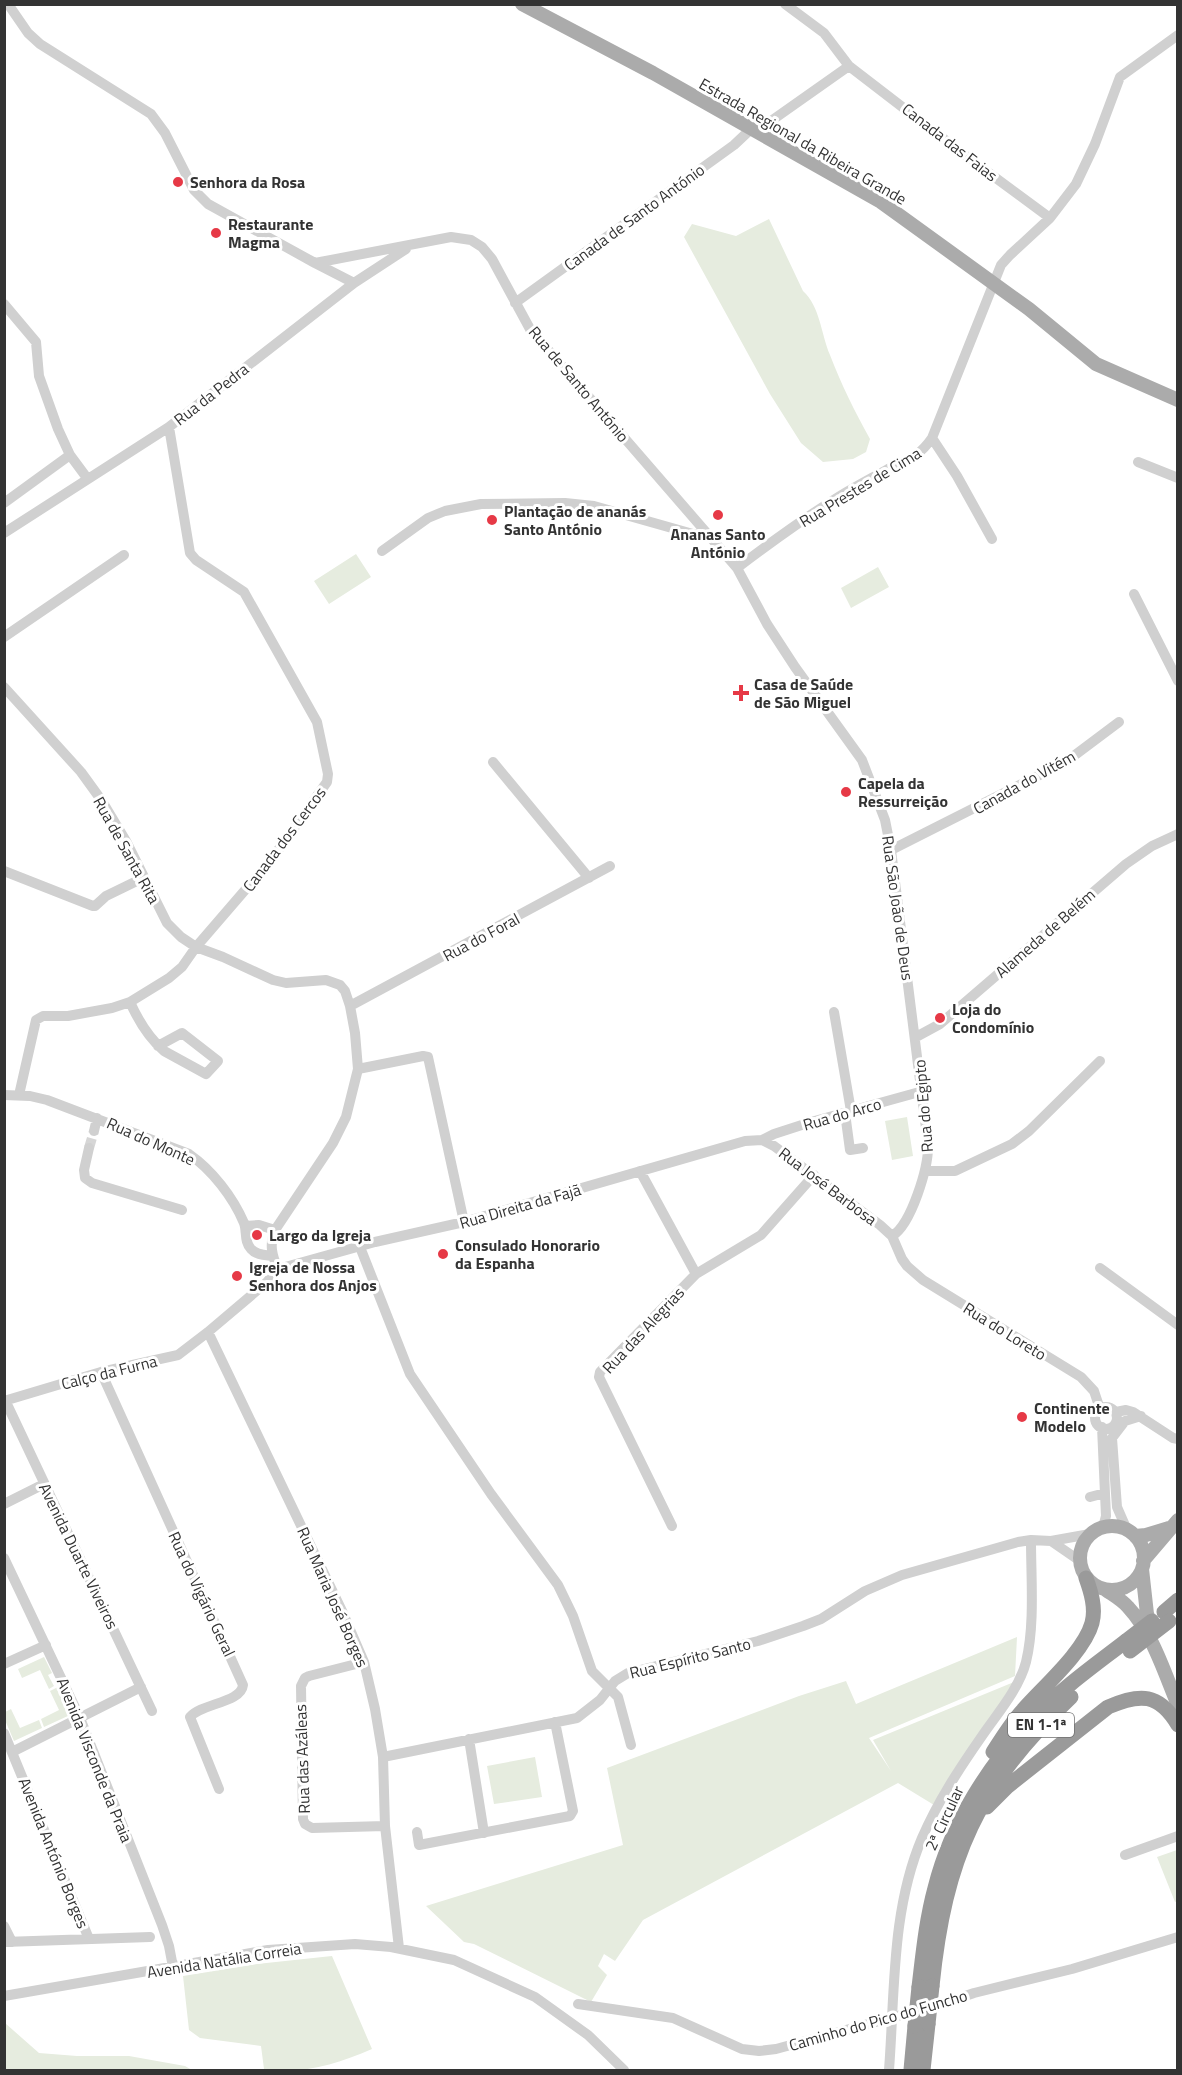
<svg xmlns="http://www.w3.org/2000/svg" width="1182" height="2075" font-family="'Titillium Web',sans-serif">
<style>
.green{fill:#e6ecdf}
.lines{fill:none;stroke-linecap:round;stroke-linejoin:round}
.minor-tunnel{stroke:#d6d6d6;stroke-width:10;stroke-dasharray:10 5;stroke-linecap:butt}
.minor{stroke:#d0d0d0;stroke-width:10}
.major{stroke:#ababab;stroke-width:14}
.highway{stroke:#9a9a9a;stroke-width:15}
.highway-bridge{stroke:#9a9a9a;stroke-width:15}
.poi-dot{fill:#e63946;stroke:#fff;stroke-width:2}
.labels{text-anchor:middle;stroke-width:6;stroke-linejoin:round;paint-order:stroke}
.shield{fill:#fff;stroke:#707070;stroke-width:1.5}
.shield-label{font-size:15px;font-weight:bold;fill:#333}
.street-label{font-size:16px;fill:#333;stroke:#fff}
.poi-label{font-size:16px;font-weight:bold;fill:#333;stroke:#fff;text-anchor:start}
</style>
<rect width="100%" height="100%" fill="#fff"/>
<path class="green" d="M769,219L803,291C820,306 821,334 830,355C841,384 855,412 870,439L866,452L853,459L823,462L801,443L770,394L684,237L692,224L736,236Z
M356,554L371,577L329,604L314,581Z
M878,567L889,587L851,608L841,588Z
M907,1117L913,1156L892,1160L885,1121Z
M1017,1637L1015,1676L869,1738L891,1771L873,1740L1014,1682L934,1805L898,1783L643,1920L615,1961L604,1954L598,1966L607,1975L591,2002L474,1944L464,1942L426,1906L623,1845L607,1768L799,1696L846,1681L856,1704Z
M44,1657L52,1673L48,1675L54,1686L49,1689L40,1670L22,1678L18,1669Z
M58,1687L70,1715L44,1727L41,1719L59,1710L50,1691Z
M11,1709L20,1728L39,1720L42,1728L14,1741L5,1720V1712Z
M535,1757L542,1797L494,1804L487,1766Z
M1177,1850V1901L1175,1902L1157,1857Z
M332,1956L372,2049C337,2064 302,2075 264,2069L261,2046L200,2038L189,2030L183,1976L257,1964Z
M5,2023L39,2053L77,2056H129L185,2066L192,2070H5Z"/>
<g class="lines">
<path class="minor-tunnel" d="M89,1148L94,1131"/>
<path class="minor" d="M8,4L28,33L40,44L151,114L165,133L194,190L208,204L315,263
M785,4L824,33L849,66L966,156L1050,218
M763,135L771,121L849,66
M354,283L315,263L451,237L471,240L482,247L492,259L530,329L737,568L767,624L795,667L862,760L885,820L891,850L928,1144C929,1167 911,1225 892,1236
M515,303L734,145L751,129
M4,304L36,342L39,376L58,429L70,455L87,478
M932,438L957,476L992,539
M1138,462L1178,478
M4,503L70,455
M4,533L169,427L354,283L406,249
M382,551L428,518L445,511L481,504L565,503L594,506L693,534H708
M737,568C770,543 804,518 840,496C855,487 872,478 888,469C908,459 918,458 932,438L1001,265L1010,255L1050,218L1076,184L1095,144L1120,77L1178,35
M1134,594L1178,681
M4,637L124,555
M4,687L81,772L102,801L126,841L167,923L181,937L196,947L223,957L273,980L286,983L326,980L340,985L345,991L350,1006L355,1033L358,1069L346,1117L333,1143L275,1230C269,1244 272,1256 278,1269
M493,762L589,878
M891,850L1067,761L1119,722
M4,871L93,906H95L106,896L143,878
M130,1002C138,1020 149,1038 164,1051L206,1074L218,1061L182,1033L158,1046
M350,1006L610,866
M834,1012L851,1111
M916,1037L940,1024L1126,864L1152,846L1178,834
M358,1069L423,1056L428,1057L464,1222
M4,1095L30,1096L47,1100L189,1154C212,1170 233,1197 244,1223C247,1231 244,1242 251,1249C256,1255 265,1255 272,1256
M19,1095L36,1020L43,1016H68L112,1008L130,1002L169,978L182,967L196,947L271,860L327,782L328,774L317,722L244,592L196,560L190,553L169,427
M845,1113L850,1150L863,1148
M94,1131L97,1118
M762,1140L774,1134L811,1122L923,1091
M89,1148L84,1170L85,1178L92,1183L182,1210
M640,1171L696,1274L600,1372L599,1377L672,1526
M926,1171H955L1012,1144L1029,1131L1100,1061
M245,1226L259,1225L275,1230
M360,1247L410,1374L491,1494L558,1585L573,1616L592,1671L618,1697L631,1745
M1100,1268L1178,1325
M278,1269L375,1242L464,1222L745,1141L762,1140L774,1146L880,1225L892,1236L902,1259L907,1266L923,1280L1081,1377L1094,1391L1100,1409
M696,1274L761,1235L814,1175
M208,1332L342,1611L364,1662L375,1709L383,1757L385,1826L399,1948
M101,1372L243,1685C241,1703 202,1703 190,1717L219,1789
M5,1400L152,1711
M4,1401L101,1372L178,1355L208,1332L267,1282L278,1269
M1095 1418a11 11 0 1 1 22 0a11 11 0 1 1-22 0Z
M1116,1412L1126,1410L1133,1412L1173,1438L1178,1439
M1102,1427L1106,1516L1103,1527
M1090,1497L1105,1493
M4,1504L44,1484
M1127,1530L1117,1507L1112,1438L1125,1421L1141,1416
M1051,1541L1080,1561
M4,1558L80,1718L162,1925L169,1946L173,1967
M364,1662L309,1676L305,1678L301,1686L303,1819L305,1824L312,1828L385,1826
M4,1664L46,1645
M4,1733L89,1939
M469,1739L484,1833
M12,1752L141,1687
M383,1757L577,1718L600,1700L615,1681L628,1673L758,1641L803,1626L821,1619L865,1591L902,1575L1018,1542L1031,1540L1051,1541L1090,1534
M417,1832L419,1845L570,1816L573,1811L572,1806L555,1722
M1125,1855L1178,1836
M4,1926L12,1942
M4,1942L150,1937
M4,1996L268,1950L355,1944L391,1947L454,1960L535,1997L588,2035L624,2070
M578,2004L673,2018L742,2049L759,2051L776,2049L942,2004L974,1993L1072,1969L1178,1937
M889,2070C895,1993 891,1911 922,1838C938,1801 959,1769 982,1736C997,1714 1019,1689 1026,1662C1035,1625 1031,1579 1031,1540"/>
<path class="major" d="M522,4L653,73L881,202L1029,309L1096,364L1178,400
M1080 1558a32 32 0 1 1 64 0a32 32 0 1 1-64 0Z
M1135,1536L1146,1535L1169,1528
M1143,1561L1178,1520
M1142,1569L1147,1614L1154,1631
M1106,1590C1113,1595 1122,1600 1128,1607C1153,1634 1164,1672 1178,1705"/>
<path class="highway" d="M1164,1612L1178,1600
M993,1752C1002,1738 1011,1723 1023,1710C1043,1687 1084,1652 1092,1623C1096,1608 1091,1592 1086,1578
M987,1807L1008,1786L1108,1707C1140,1693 1159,1693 1178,1725
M932,1986C945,1858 977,1786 1071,1697
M919,1987C923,1954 926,1921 935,1888C951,1824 989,1764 1035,1717C1062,1688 1095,1665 1126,1641
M911,2070L915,2026
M923,2070L928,2024"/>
<path class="highway-bridge" d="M1126,1641L1152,1621
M1130,1651L1169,1621
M928,2024L932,1986
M915,2026L919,1987"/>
</g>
<g class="poi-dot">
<circle cx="178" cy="182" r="6"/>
<circle cx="216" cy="233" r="6"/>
<circle cx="718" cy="515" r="6"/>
<circle cx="492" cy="520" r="6"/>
<path d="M738 684h6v6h6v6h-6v6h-6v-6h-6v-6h6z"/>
<circle cx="846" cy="792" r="6"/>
<circle cx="940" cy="1018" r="6"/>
<circle cx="257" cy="1235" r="6"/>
<circle cx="443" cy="1254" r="6"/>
<circle cx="237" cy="1276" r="6"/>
<circle cx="1022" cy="1417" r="6"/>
</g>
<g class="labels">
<rect class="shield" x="1008" y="1713" width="66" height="24" rx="4.5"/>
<g class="shield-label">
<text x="1041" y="1730">EN 1-1ª</text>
</g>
<g class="street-label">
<text transform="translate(803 141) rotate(30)" y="6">Estrada Regional da Ribeira Grande</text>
<text transform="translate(950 142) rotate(38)" y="6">Canada das Faias</text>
<text transform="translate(634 217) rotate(-36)" y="6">Canada de Santo António</text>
<text transform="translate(579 384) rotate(50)" y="6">Rua de Santo António</text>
<text transform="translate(211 394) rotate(-38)" y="6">Rua da Pedra</text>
<text transform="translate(860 487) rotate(-31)" y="6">Rua Prestes de Cima</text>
<text transform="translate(1024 782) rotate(-29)" y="6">Canada do Vitém</text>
<text transform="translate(284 839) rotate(-53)" y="6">Canada dos Cercos</text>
<text transform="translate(127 850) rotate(61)" y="6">Rua de Santa Rita</text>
<text transform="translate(898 908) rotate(82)" y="6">Rua São João de Deus</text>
<text transform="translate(1045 933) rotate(-41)" y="6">Alameda de Belém</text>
<text transform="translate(481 937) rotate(-28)" y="6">Rua do Foral</text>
<text transform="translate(923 1106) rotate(-95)" y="6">Rua do Egipto</text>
<text transform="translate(842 1114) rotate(-16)" y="6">Rua do Arco</text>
<text transform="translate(151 1141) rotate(24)" y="6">Rua do Monte</text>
<text transform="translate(828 1186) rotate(37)" y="6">Rua José Barbosa</text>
<text transform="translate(520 1206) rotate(-16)" y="6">Rua Direita da Fajã</text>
<text transform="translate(643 1330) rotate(-47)" y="6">Rua das Alegrias</text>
<text transform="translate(1005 1331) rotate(32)" y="6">Rua do Loreto</text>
<text transform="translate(109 1372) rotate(-14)" y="6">Calço da Furna</text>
<text transform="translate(79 1556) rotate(64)" y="6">Avenida Duarte Viveiros</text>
<text transform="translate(202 1594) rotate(65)" y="6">Rua do Vigário Geral</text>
<text transform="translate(333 1597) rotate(66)" y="6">Rua Maria José Borges</text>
<text transform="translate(690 1658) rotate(-14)" y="6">Rua Espírito Santo</text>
<text transform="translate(302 1759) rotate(-92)" y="6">Rua das Azáleas</text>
<text transform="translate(95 1760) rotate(68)" y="6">Avenida Visconde da Praia</text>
<text transform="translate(944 1818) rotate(-65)" y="6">2ª Circular</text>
<text transform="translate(54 1853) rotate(68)" y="6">Avenida António Borges</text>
<text transform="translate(224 1960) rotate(-9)" y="6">Avenida Natália Correia</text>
<text transform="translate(878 2020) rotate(-16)" y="6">Caminho do Pico do Funcho</text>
</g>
<g class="poi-label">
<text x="190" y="188">Senhora da Rosa</text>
<text x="228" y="230">Restaurante<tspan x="228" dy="18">Magma</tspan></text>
<text x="504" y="517">Plantação de ananás<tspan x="504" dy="18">Santo António</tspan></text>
<text x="718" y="540" text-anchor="middle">Ananas Santo<tspan x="718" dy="18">António</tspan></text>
<text x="754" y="690">Casa de Saúde<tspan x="754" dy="18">de São Miguel</tspan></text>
<text x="858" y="789">Capela da<tspan x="858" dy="18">Ressurreição</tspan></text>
<text x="952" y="1015">Loja do<tspan x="952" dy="18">Condomínio</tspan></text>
<text x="269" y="1241">Largo da Igreja</text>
<text x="455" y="1251">Consulado Honorario<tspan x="455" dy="18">da Espanha</tspan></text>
<text x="249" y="1273">Igreja de Nossa<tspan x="249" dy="18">Senhora dos Anjos</tspan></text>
<text x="1034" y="1414">Continente<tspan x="1034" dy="18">Modelo</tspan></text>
</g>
</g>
<rect width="1182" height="2075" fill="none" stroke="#333333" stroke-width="12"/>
</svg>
